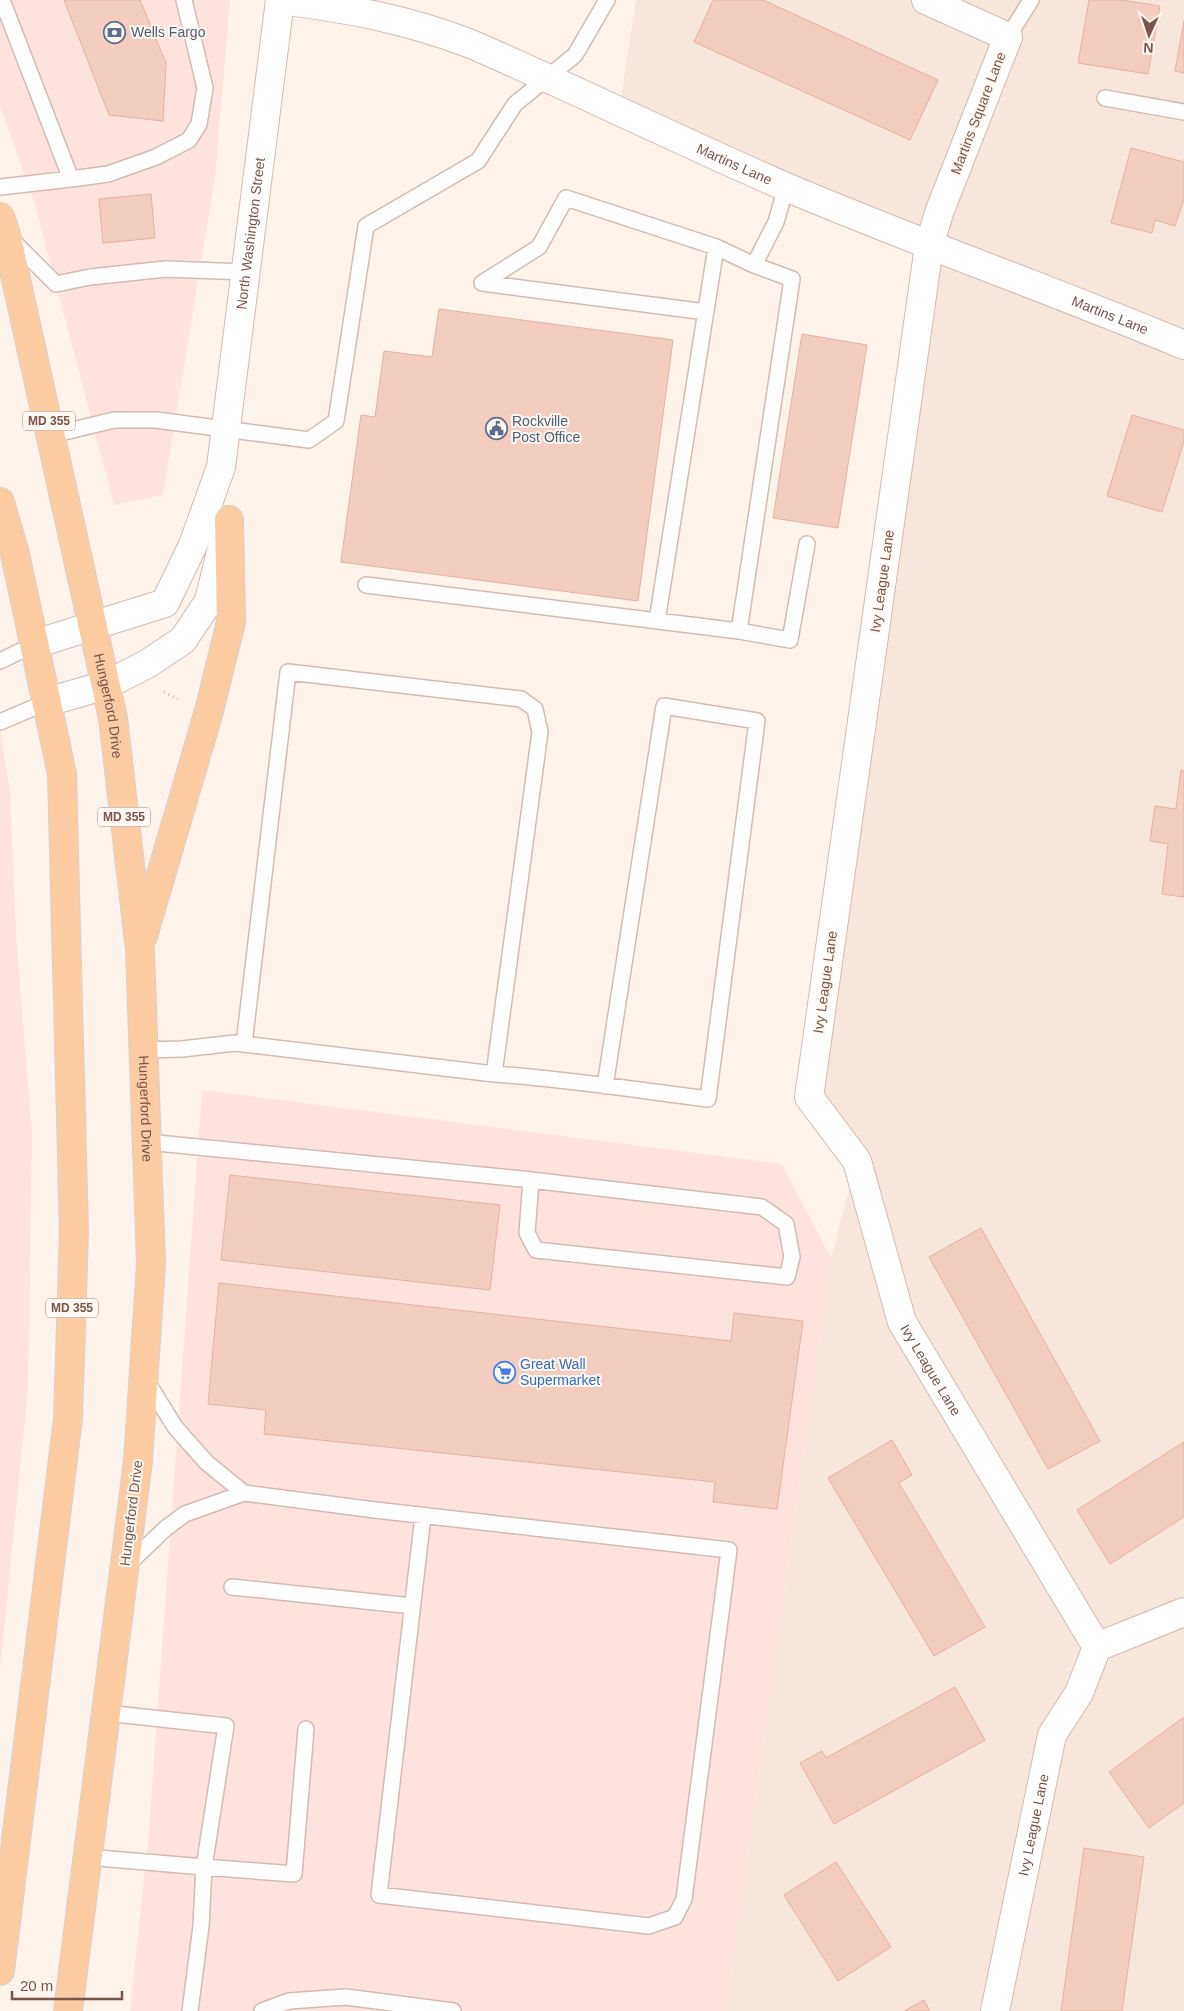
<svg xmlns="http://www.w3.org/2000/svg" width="1184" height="2011" font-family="Helvetica,sans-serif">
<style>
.residential{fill:#f7e6db}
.commercial{fill:#fee2de}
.building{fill:#f4cdc1;stroke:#e7b0a1}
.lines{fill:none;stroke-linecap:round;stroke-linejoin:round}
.service-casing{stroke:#d3bbb2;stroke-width:18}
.minor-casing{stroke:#d3bbb2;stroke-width:30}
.tertiary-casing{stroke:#d3bbb2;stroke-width:30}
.primary-casing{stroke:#dacfcd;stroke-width:30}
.path{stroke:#daafa3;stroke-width:3;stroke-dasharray:1 4;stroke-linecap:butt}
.service{stroke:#fff;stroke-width:15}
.minor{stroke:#fff;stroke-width:28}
.tertiary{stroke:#fff;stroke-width:28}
.primary{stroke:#fdcca2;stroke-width:28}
.labels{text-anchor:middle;stroke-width:4;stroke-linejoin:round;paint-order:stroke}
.shield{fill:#fff8f2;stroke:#a2857e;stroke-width:1}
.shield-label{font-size:12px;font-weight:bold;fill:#7a544c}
.service-label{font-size:14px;fill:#4e5e75;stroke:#fff8f2;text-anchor:start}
.street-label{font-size:14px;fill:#7a544c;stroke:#fff8f2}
.shop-label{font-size:14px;fill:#366cbe;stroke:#fff8f2;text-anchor:start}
</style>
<rect width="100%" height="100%" fill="#fdf3eb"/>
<path class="residential" d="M636,0H1184V2011H726L831,1258L856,1161L809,1097L929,246L619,111Z"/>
<path class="commercial" d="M0,0H230L215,178L163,495L114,505L35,205L0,106Z
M0,730L10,791L16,934L32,1134L28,1389L0,1672Z
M202,1090L782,1164L831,1258L726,2011H130L149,1831Z"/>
<path class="building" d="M64,0H140L166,63L163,121L109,115Z
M713,0H763L938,80L910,140L694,42Z
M1089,0H1122L1160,6L1148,74L1078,63Z
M1184,21V73L1175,71Z
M1131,148L1184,162V199L1175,226L1155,220L1152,233L1111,223Z
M151,194L155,238L103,243L99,199Z
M439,309L673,340L638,601L341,562L361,415L375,417L384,351L432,357Z
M802,334L867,345L838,528L773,518Z
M1132,415L1184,430V441L1162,512L1107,496Z
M1181,770L1184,771V897L1162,894L1168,844L1150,841L1155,806L1176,809Z
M230,1175L500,1205L490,1290L221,1260Z
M981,1228L1100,1441L1048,1469L929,1257Z
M219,1283L731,1341L734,1313L803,1321L777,1509L713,1502L715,1482L264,1434L266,1410L208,1404Z
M892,1440L912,1475L899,1483L985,1627L934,1656L828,1478Z
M1184,1442V1517L1110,1564L1077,1510Z
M955,1687L985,1740L834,1824L800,1763L822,1751L826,1758Z
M1184,1717V1803L1149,1828L1109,1772Z
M1084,1848L1144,1857L1122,2011H1061Z
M836,1862L891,1947L838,1981L784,1895Z
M924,2000L930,2011H904Z"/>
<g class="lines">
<defs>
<path id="service" d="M1008,37L1031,0
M1105,98L1184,112
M71,179L108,174L156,157L189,140L199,124L205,88L184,0
M0,187L71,179L2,0
M10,238L56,284L90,277L166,269L246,272
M706,312L482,283L539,247L566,198L716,247
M52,435L114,420H156L309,440L336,421L366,226L478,161L515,104L575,55L607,0
M366,585L739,631L792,279L754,265L776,222L786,187
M657,621L716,247L754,265
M739,631L790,640L807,544
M0,661L35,644
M0,722L47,702
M143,1050L182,1049L235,1043L244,1044L494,1074L540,732L535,709L521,699L288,672L244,1044
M494,1074C565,1079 637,1090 708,1099L757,721L664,706L605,1086
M147,1142L522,1179L762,1207L786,1224L792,1257L787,1277L536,1250L527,1233L531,1180
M146,1380L175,1427L207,1463L244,1493
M125,1567L166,1528L185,1514L244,1493L375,1510L729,1550L684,1899L675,1917L649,1926L379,1895L423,1516
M232,1587L412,1606
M106,1713L226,1726L204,1867L294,1874L306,1729
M87,1857L204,1867L201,1926L190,2011
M262,2011L289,2001L346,1997L453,2011"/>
<g id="minor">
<path id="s1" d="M926,0L1008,37L940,210L929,246L809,1097L857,1161L902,1322L1097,1647"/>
<path id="s2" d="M995,2011L1052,1735L1079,1693L1097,1647L1184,1612"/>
</g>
<g id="tertiary">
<path id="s3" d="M281,0C350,9 406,19 471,44C577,90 680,141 786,187C918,243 1052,290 1184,345"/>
<path id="s4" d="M35,644L165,603L193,545L221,467L280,0"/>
<path d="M47,702L106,685L147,664L183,640L209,601L225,535"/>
</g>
<g id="primary">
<path id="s5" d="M0,217L6,234L113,718L140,950L151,1264L138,1461L68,2011"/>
<path d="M0,502L15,554L62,774L74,1232L68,1418L0,1971"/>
<path d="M143,936L209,711L231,622L229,520"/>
</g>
</defs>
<use href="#service" class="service-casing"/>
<use href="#minor" class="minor-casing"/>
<use href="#tertiary" class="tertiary-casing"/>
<use href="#primary" class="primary-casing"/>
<path class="path" d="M164,692L178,699"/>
<use href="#service" class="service"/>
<use href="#minor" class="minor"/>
<use href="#tertiary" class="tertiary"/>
<use href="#primary" class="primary"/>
</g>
<defs>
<symbol id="bank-ring" viewBox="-11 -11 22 22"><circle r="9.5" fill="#fff8f2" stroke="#5c6f8a" stroke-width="1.5"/><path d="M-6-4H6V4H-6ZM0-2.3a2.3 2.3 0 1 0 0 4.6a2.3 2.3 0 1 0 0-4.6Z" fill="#5c6f8a"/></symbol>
<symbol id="civic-ring" viewBox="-11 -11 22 22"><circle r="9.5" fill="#fff8f2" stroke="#5c6f8a" stroke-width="1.5"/><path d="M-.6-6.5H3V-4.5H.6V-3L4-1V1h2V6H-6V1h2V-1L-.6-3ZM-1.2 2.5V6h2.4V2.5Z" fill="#5c6f8a"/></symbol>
<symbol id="supermarket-ring" viewBox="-11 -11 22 22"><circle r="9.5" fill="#fff8f2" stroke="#3f7fe0" stroke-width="1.5"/><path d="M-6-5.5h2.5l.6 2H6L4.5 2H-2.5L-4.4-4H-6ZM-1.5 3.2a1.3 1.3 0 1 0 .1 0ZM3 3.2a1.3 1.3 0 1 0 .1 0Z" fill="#3f7fe0"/></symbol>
</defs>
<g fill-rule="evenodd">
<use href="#bank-ring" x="102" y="20" width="25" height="25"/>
<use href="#civic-ring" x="484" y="416" width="25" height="25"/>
<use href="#supermarket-ring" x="492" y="1360" width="25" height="25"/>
</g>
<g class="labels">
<g class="shield">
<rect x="23" y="411.5" width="52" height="19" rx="4"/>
<rect x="98" y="807.5" width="52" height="19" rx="4"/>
<rect x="46" y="1298.5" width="52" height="19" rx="4"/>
</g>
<g class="shield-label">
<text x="49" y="425">MD 355</text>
<text x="124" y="821">MD 355</text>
<text x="72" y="1312">MD 355</text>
</g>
<g class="service-label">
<text x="131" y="37">Wells Fargo</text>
<text x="512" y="426">Rockville<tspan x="512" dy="16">Post Office</tspan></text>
</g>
<g class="street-label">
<text transform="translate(978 113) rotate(-69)" y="5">Martins Square Lane</text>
<text dy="5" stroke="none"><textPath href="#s3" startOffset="485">Martins Lane</textPath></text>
<text dy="5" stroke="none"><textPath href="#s4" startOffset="519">North Washington Street</textPath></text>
<text dy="5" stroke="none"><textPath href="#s3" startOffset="890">Martins Lane</textPath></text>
<text transform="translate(882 581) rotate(-82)" y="5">Ivy League Lane</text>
<text dy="5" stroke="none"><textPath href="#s5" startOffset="501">Hungerford Drive</textPath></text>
<text transform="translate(825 982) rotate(-82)" y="5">Ivy League Lane</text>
<text dy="5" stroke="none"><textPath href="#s5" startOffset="906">Hungerford Drive</textPath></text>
<text dy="5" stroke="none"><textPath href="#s1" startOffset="1476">Ivy League Lane</textPath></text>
<text transform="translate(131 1513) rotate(-83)" y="5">Hungerford Drive</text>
<text dy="5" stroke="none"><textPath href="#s2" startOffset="190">Ivy League Lane</textPath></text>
</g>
<g class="shop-label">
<text x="520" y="1369">Great Wall<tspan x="520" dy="16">Supermarket</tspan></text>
</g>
</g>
<g transform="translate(1149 35) rotate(183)" stroke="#fff8f2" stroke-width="4" paint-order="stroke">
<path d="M0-4L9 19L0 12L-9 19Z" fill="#7a544c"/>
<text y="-8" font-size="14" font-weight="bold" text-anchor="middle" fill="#7a544c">N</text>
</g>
<path d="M12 1991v8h110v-8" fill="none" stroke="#7a544c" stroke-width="2.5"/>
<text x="20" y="1991" font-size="15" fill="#7a544c" stroke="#fff8f2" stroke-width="4" paint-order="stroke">20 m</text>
</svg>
